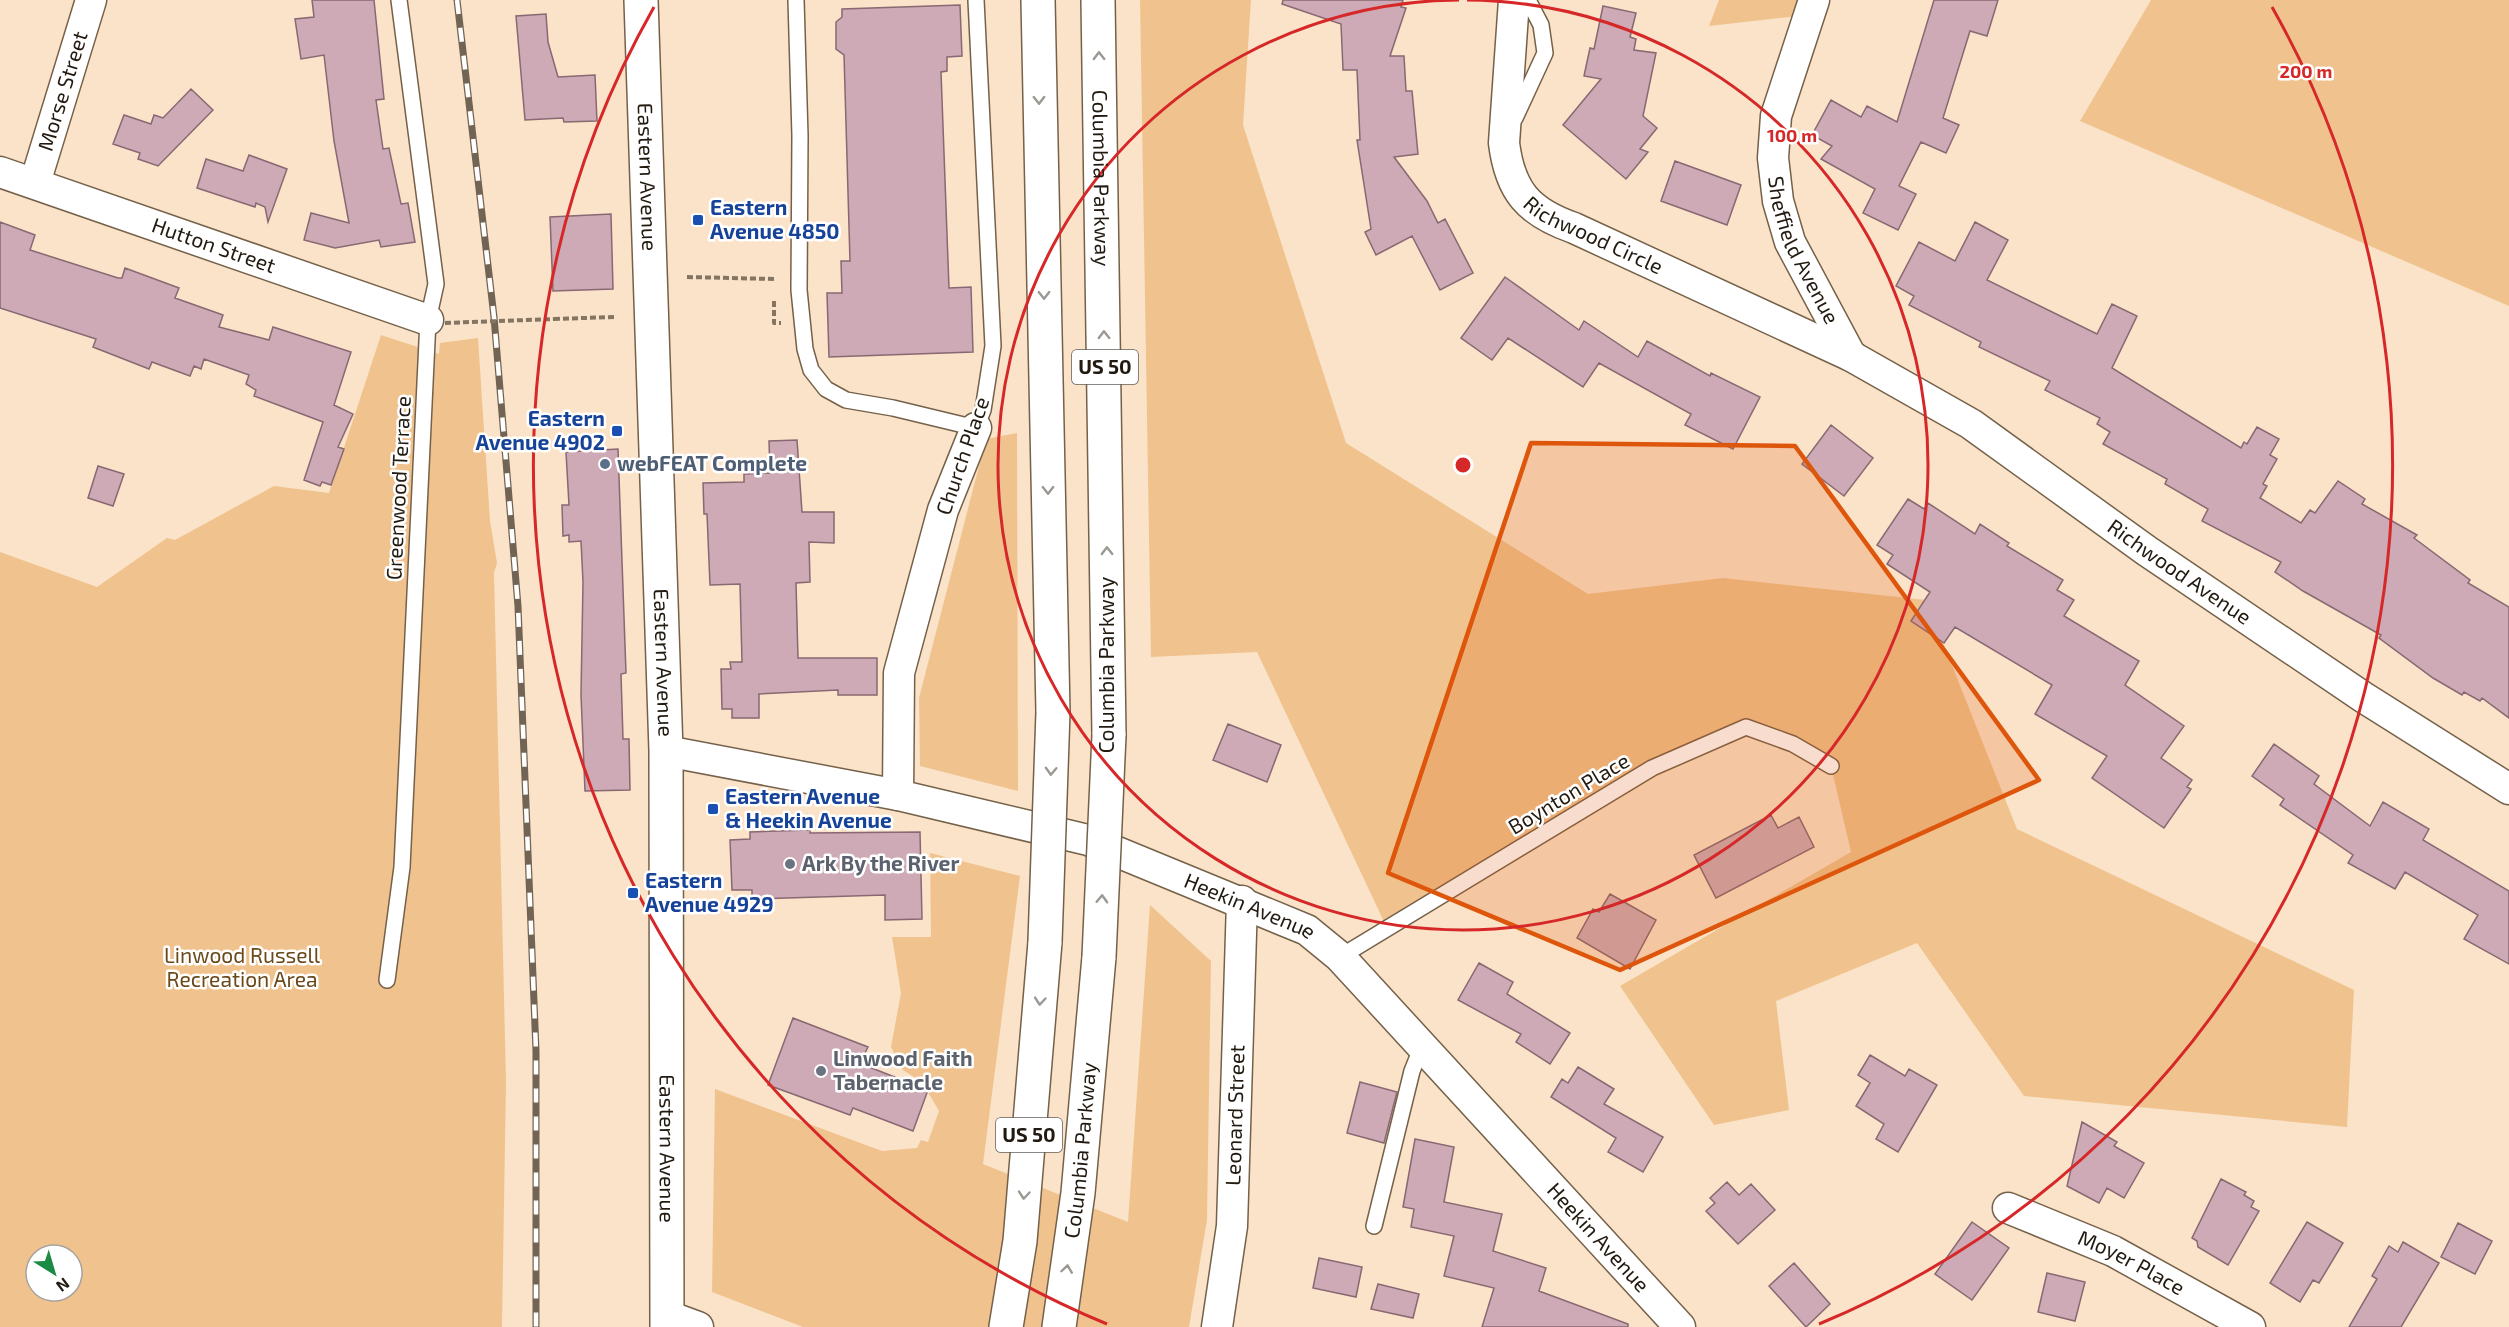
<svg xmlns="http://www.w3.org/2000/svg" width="2509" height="1327" font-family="'Exo 2',sans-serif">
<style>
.green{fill:#f0c38e;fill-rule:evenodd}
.building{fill:#cdaab5;stroke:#886872;stroke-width:1.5}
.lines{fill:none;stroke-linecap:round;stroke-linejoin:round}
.service-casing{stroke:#756149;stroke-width:18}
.minor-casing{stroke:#756149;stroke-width:33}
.primary-casing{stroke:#756149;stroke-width:36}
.motorway-casing{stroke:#756149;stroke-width:36}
.path{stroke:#847563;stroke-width:4;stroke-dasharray:6 3;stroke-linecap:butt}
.service{stroke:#fff;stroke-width:15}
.minor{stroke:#fff;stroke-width:30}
.primary{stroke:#fff;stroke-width:33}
.motorway{stroke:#fff;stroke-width:33}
.rail-casing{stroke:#726454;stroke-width:7}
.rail{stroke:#fff;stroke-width:4.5;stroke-dasharray:14;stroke-linecap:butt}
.motorway-bridge-casing{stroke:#756149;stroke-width:36;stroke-linecap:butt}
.path-bridge{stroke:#847563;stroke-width:4;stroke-dasharray:6 3;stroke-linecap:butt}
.motorway-bridge{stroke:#fff;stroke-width:33}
.oneway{stroke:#9c9893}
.marked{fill:#de560c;fill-opacity:0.2;stroke:#de560c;stroke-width:4.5;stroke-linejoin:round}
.ring{fill:none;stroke:#d62828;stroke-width:3}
.transit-dot{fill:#1a4fb4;stroke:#fff;stroke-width:2}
.service-dot{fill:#5c6f8a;stroke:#fff;stroke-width:2}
.worship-dot{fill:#6b7280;stroke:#fff;stroke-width:2}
.labels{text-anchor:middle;stroke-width:5;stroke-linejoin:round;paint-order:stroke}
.shield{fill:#fff;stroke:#645f58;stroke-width:1.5}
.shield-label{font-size:20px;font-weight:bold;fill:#221a10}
.street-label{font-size:21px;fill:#221a10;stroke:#fff}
.transit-label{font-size:21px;font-weight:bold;fill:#164399;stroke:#fff;text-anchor:start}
.service-label{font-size:21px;font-weight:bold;fill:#4e5e75;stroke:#fff;text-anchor:start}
.worship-label{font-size:21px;font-weight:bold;fill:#5b616d;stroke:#fff;text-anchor:start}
.park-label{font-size:21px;fill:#6a4819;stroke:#fff}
.centre{fill:#d62828;stroke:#fff;stroke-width:3}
.ring-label{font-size:18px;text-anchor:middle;font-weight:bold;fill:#d62828;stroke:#fff;stroke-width:5;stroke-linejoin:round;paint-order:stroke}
</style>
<rect width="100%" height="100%" fill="#fae3c8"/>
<path class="green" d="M1140,0H1251L1243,125L1346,443L1588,594L1723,578L1926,600L2017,829L2354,990L2347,1127L2024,1096L1917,943L1776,1001L1789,1110L1714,1125L1620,986L1851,852L1831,766L1747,727L1699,746L1387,928L1257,652L1151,657Z
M1719,0H1814L1807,15L1709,26Z
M2151,0H2509V306L2080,121Z
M381,335L439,354L440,343L478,338L490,521L497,563L494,573L506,1081L502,1327H0V552L97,587L167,538L175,540L274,486L329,493ZM36,1255H72V1291H36Z
M1017,433L1018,791L920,766L919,698L986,439Z
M930,853L1020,876L983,1164L1128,1222L1150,905L1211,961L1207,1220L1189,1327H803L712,1292L715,1089L882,1151L917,1148L921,1140L928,1142L939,1111L922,1082L903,1070L891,1047L901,993L892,937H931Z"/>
<path class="building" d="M312,0H374L384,99L376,100L383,149L389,148L401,204L408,203L415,242L381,247L379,240L335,248L304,240L311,213L349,223L334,141L324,55L301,59L295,19L314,17Z
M1283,0H1403L1401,7L1406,8L1390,56H1404L1406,91H1412L1418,154L1394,157L1427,201L1438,223L1445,219L1473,273L1440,290L1412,236L1376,255L1365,232L1371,229L1357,140H1360L1357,70H1343L1341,24L1282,4Z
M1934,0H1998L1987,36L1970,31L1943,118L1959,125L1946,153L1921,142L1899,186L1916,194L1898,230L1863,213L1875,189L1821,159L1832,146L1812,135L1831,100L1861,117L1867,106L1897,122Z
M960,5L962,56L947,57V71L941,72L949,288L971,287L973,352L829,357L827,293H842L841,261H850L844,55L836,49V22L842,17V9Z
M1603,6L1636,13L1630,37L1636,39L1634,50L1656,53L1643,116L1657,128L1640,149L1648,152L1626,179L1563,125L1601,79L1584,76L1590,48L1594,49Z
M546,14L548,42L558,77L595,75L597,121L564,122L563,118L525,120L516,16Z
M191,89L213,110L158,166L138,159L140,153L113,144L124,115L151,124L154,115L163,118Z
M249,155L287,169L268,222L265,207L256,203L255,207L197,188L206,159L243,171Z
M1675,161L1741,185L1727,225L1661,201Z
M611,214L613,289L553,291L550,217Z
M0,222L35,235L30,250L118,278H122L125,268L179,288L175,298L223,315L219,327L269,340L273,327L351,352L334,405L353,414L338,447L344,449L331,485L322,482L320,486L304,480L323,422L254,396L256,390L246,384L249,375L204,359L201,369L194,366L190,376L152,362L149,369L93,347L96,339L0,308Z
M1975,222L2008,240L1987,280L2097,334L2112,304L2137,316L2112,368L2241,448L2244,442L2247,444L2257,427L2279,439L2270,455L2277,459L2263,484L2267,486L2260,498L2301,523L2310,510L2315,513L2338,481L2365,499L2362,504L2417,535L2414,538L2470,580L2468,583L2509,607V718L2482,698L2480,701L2464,692L2462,695L2433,678L2379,638L2381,635L2303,591L2275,572L2281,562L2202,521L2208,509L2165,484L2167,479L2103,444L2110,432L2097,424L2100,418L2045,390L2050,381L1979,347L1981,342L1909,305L1914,296L1896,286L1919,242L1955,261Z
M1505,277L1579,330L1584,321L1638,357L1647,341L1710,376L1711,373L1760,397L1733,449L1685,425L1691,414L1599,363L1583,387L1508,338L1492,360L1461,338Z
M1831,425L1873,458L1844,496L1802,464Z
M797,440L802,512H834V543L809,542L810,582L796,583L798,658H877V695H838V690L759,694V718H732V709H722L721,669H731L730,662H742L740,584L710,585L707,514H704L703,483L744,482V474L770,473L769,441Z
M618,449L626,673L621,674L623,739H629L630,790L585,791L581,695L583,582L581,541L569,542V535L563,536L562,505H569L566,452Z
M98,466L124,474L113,506L88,498Z
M1908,499L1924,509L1928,503L1975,534L1980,524L2009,543L2007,546L2063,580L2057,590L2074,600L2064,616L2139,661L2125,685L2184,726L2161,758L2192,780L2187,787L2191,789L2164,828L2092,778L2107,756L2035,714L2052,685L1955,627L1944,643L1911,621L1930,592L1887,564L1893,555L1877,545Z
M1228,724L1281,745L1267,782L1213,760Z
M2274,744L2319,776L2314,784L2370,826L2383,802L2429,829L2423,840L2509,891V964L2464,939L2478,915L2405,872L2395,889L2348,863L2353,855L2280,805L2284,799L2252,776Z
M1771,815L1778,828L1799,817L1814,847L1716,898L1694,855Z
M810,830V833L920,832L922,919L885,920V895L752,899V890H732L730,840L750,839V832Z
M1610,894L1656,920L1630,969L1577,938L1593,909L1599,912Z
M1479,963L1513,982L1507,994L1570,1033L1550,1064L1516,1042L1521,1034L1458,1000Z
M793,1018L868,1047L864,1055L872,1058L869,1067L928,1090L913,1131L853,1108L850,1115L768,1085Z
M1870,1055L1905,1076L1909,1069L1937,1085L1898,1152L1876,1139L1884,1124L1856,1106L1870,1083L1858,1075Z
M1578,1067L1614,1089L1604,1104L1663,1137L1643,1172L1608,1152L1616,1138L1551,1097L1562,1079L1568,1083Z
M1360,1082L1397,1092L1384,1143L1347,1133Z
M2082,1122L2117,1142L2114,1146L2144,1163L2124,1198L2107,1188L2099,1203L2067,1186Z
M1415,1139L1454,1147L1444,1202L1502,1214L1493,1251L1546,1268L1539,1291L1628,1324V1327H1482L1494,1288L1444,1276L1454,1236L1411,1227L1414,1209L1403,1207Z
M2221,1179L2246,1192L2244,1195L2254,1201L2251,1207L2259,1211L2228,1265L2198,1247L2197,1241L2192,1238Z
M1727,1182L1739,1195L1751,1184L1775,1210L1738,1244L1706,1211L1715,1203L1710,1198Z
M1972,1222L2009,1248L1972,1300L1935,1274Z
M2307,1222L2343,1243L2319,1283L2313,1280L2300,1302L2270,1283Z
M2458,1223L2492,1241L2475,1274L2441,1257Z
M2403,1242L2439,1263L2401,1327H2349L2377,1279L2372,1276L2389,1246L2398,1252Z
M1319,1258L1362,1267L1356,1297L1313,1288Z
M1794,1263L1830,1304L1806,1327L1769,1286Z
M2047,1273L2085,1282L2075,1321L2038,1312Z
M1378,1284L1419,1294L1413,1318L1371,1309Z"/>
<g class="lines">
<defs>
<path id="service" d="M796,0L800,136L799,290L805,349L811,370L826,389L846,400L893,408L976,428L983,410L993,346L976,0
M1515,118L1545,53L1541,25L1528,0
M1340,957L1652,768L1746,727L1793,744L1831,766
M387,980L402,867L428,320L436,284L399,0
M1374,1226L1412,1071L1422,1046"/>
<g id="minor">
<path id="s1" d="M1514,0L1504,143C1510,191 1528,212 1574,228L1851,356L1971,424L2147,551L2363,697L2509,789"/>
<path id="s2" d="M1814,0L1776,116L1773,158L1778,201L1790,242L1851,356"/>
<path id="s3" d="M0,172L428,320"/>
<path id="s4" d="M35,183L91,0"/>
<path id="s5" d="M666,751L898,795L1088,840L1307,930L1340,957L1680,1327"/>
<path d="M898,795L899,673L943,510L976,428"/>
<path id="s6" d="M2008,1208L2113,1251L2250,1327"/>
<path d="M668,1316L698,1327"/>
<path id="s7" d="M1217,1327L1232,1226L1242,901"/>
</g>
<g id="primary">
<path id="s8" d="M641,0L666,751L667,1327"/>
</g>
<g id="motorway">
<path d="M1038,0L1053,712"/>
<path id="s9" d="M1098,0L1109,735"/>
<path d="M1006,1327L1020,1241L1045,942"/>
<path id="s10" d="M1059,1327L1078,1193L1099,957"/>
</g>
</defs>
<use href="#service" class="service-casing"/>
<use href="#minor" class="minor-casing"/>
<use href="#primary" class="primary-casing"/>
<use href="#motorway" class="motorway-casing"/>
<path class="path" d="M687,277L774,279
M774,301V323H781
M554,319L615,317"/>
<use href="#service" class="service"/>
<use href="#minor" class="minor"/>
<use href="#primary" class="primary"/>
<use href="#motorway" class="motorway"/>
<defs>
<path id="rail" d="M457,0L494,317L518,606L536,1051V1327"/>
</defs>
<use href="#rail" class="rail-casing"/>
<use href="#rail" class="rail"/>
<defs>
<path id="motorway-bridge" d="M1045,942L1053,712
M1099,957L1109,735"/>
</defs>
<use href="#motorway-bridge" class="motorway-bridge-casing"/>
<path class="path-bridge" d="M445,323L554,319"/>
<use href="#motorway-bridge" class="motorway-bridge"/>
</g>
<defs><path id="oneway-chevron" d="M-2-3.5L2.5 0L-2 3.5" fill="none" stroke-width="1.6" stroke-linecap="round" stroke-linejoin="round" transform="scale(1.5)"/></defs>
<g class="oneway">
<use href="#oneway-chevron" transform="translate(1099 56) rotate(-91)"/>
<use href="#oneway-chevron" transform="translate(1039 100) rotate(89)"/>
<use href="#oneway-chevron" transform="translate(1044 295) rotate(89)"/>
<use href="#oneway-chevron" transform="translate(1104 335) rotate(-91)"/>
<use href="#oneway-chevron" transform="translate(1048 490) rotate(89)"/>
<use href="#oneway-chevron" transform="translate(1107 551) rotate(-91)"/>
<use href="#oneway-chevron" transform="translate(1051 771) rotate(92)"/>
<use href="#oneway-chevron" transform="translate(1102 899) rotate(-88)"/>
<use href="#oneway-chevron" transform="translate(1040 1001) rotate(95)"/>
<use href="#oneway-chevron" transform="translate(1024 1195) rotate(95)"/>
<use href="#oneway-chevron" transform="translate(1067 1269) rotate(-82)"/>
</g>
<path class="marked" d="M1531,443L1795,446L2039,780L1620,970L1388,873Z"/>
<g class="ring">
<path d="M1467 0A465 465 0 1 1 1459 0"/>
<path d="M1107 1324A930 930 0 0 1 654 7M2272 7A930 930 0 0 1 1819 1324"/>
</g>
<g class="transit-dot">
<rect x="692" y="214" width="12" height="12" rx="3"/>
<rect x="611" y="425" width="12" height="12" rx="3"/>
<rect x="707" y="803" width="12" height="12" rx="3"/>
<rect x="627" y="887" width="12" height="12" rx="3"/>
</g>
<circle class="service-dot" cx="605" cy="464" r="6"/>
<g class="worship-dot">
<circle cx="790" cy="864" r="6"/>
<circle cx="821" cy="1071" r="6"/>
</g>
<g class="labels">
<g class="shield">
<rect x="1072" y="350" width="66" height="34" rx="4.5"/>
<rect x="996" y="1118" width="66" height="34" rx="4.5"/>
</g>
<g class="shield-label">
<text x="1105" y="374">US 50</text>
<text x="1029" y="1142">US 50</text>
</g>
<g class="street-label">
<text dy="7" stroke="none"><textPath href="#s4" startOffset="96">Morse Street</textPath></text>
<text dy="7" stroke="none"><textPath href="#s8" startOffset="177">Eastern Avenue</textPath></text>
<text dy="7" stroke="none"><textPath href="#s9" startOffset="178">Columbia Parkway</textPath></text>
<text dy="7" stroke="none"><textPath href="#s1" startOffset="282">Richwood Circle</textPath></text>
<text dy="7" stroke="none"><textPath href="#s3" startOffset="226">Hutton Street</textPath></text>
<text dy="7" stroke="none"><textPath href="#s2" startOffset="262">Sheffield Avenue</textPath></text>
<text transform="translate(963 456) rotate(-71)" y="7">Church Place</text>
<text transform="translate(399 488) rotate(-87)" y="7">Greenwood Terrace</text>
<text dy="7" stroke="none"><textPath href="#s1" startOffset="960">Richwood Avenue</textPath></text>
<text dy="7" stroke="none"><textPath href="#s8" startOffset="663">Eastern Avenue</textPath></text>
<text transform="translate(1107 665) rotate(-90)" y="7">Columbia Parkway</text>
<text transform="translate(1569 794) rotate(-31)" y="7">Boynton Place</text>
<text dy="7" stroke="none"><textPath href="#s5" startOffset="606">Heekin Avenue</textPath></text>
<text dy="7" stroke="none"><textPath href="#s7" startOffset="213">Leonard Street</textPath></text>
<text dy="7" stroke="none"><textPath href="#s8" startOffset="1149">Eastern Avenue</textPath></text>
<text dy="7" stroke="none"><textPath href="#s10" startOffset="178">Columbia Parkway</textPath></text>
<text dy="7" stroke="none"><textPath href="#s5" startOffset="1092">Heekin Avenue</textPath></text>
<text dy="7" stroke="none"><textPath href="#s6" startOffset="135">Moyer Place</textPath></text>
</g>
<g class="transit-label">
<text x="710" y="215">Eastern<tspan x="710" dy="24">Avenue 4850</tspan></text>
<text x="605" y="426" text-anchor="end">Eastern<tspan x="605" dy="24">Avenue 4902</tspan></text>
<text x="725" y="804">Eastern Avenue<tspan x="725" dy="24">&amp; Heekin Avenue</tspan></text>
<text x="645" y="888">Eastern<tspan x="645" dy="24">Avenue 4929</tspan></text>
</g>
<g class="service-label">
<text x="617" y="471">webFEAT Complete</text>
</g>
<g class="worship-label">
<text x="802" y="871">Ark By the River</text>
<text x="833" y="1066">Linwood Faith<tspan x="833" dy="24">Tabernacle</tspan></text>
</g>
<g class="park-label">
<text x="242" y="963">Linwood Russell<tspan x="242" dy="24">Recreation Area</tspan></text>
</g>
</g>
<circle cx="1463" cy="465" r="9" class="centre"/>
<g class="ring-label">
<text x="2306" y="78">200 m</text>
<text x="1792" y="142">100 m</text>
</g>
<g transform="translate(54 1273) rotate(143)"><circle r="28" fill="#ffffff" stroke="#a7a39f" stroke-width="1.5"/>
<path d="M0-4.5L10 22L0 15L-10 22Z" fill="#1b8a43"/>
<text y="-9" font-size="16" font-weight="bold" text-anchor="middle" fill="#221a10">N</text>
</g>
</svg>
